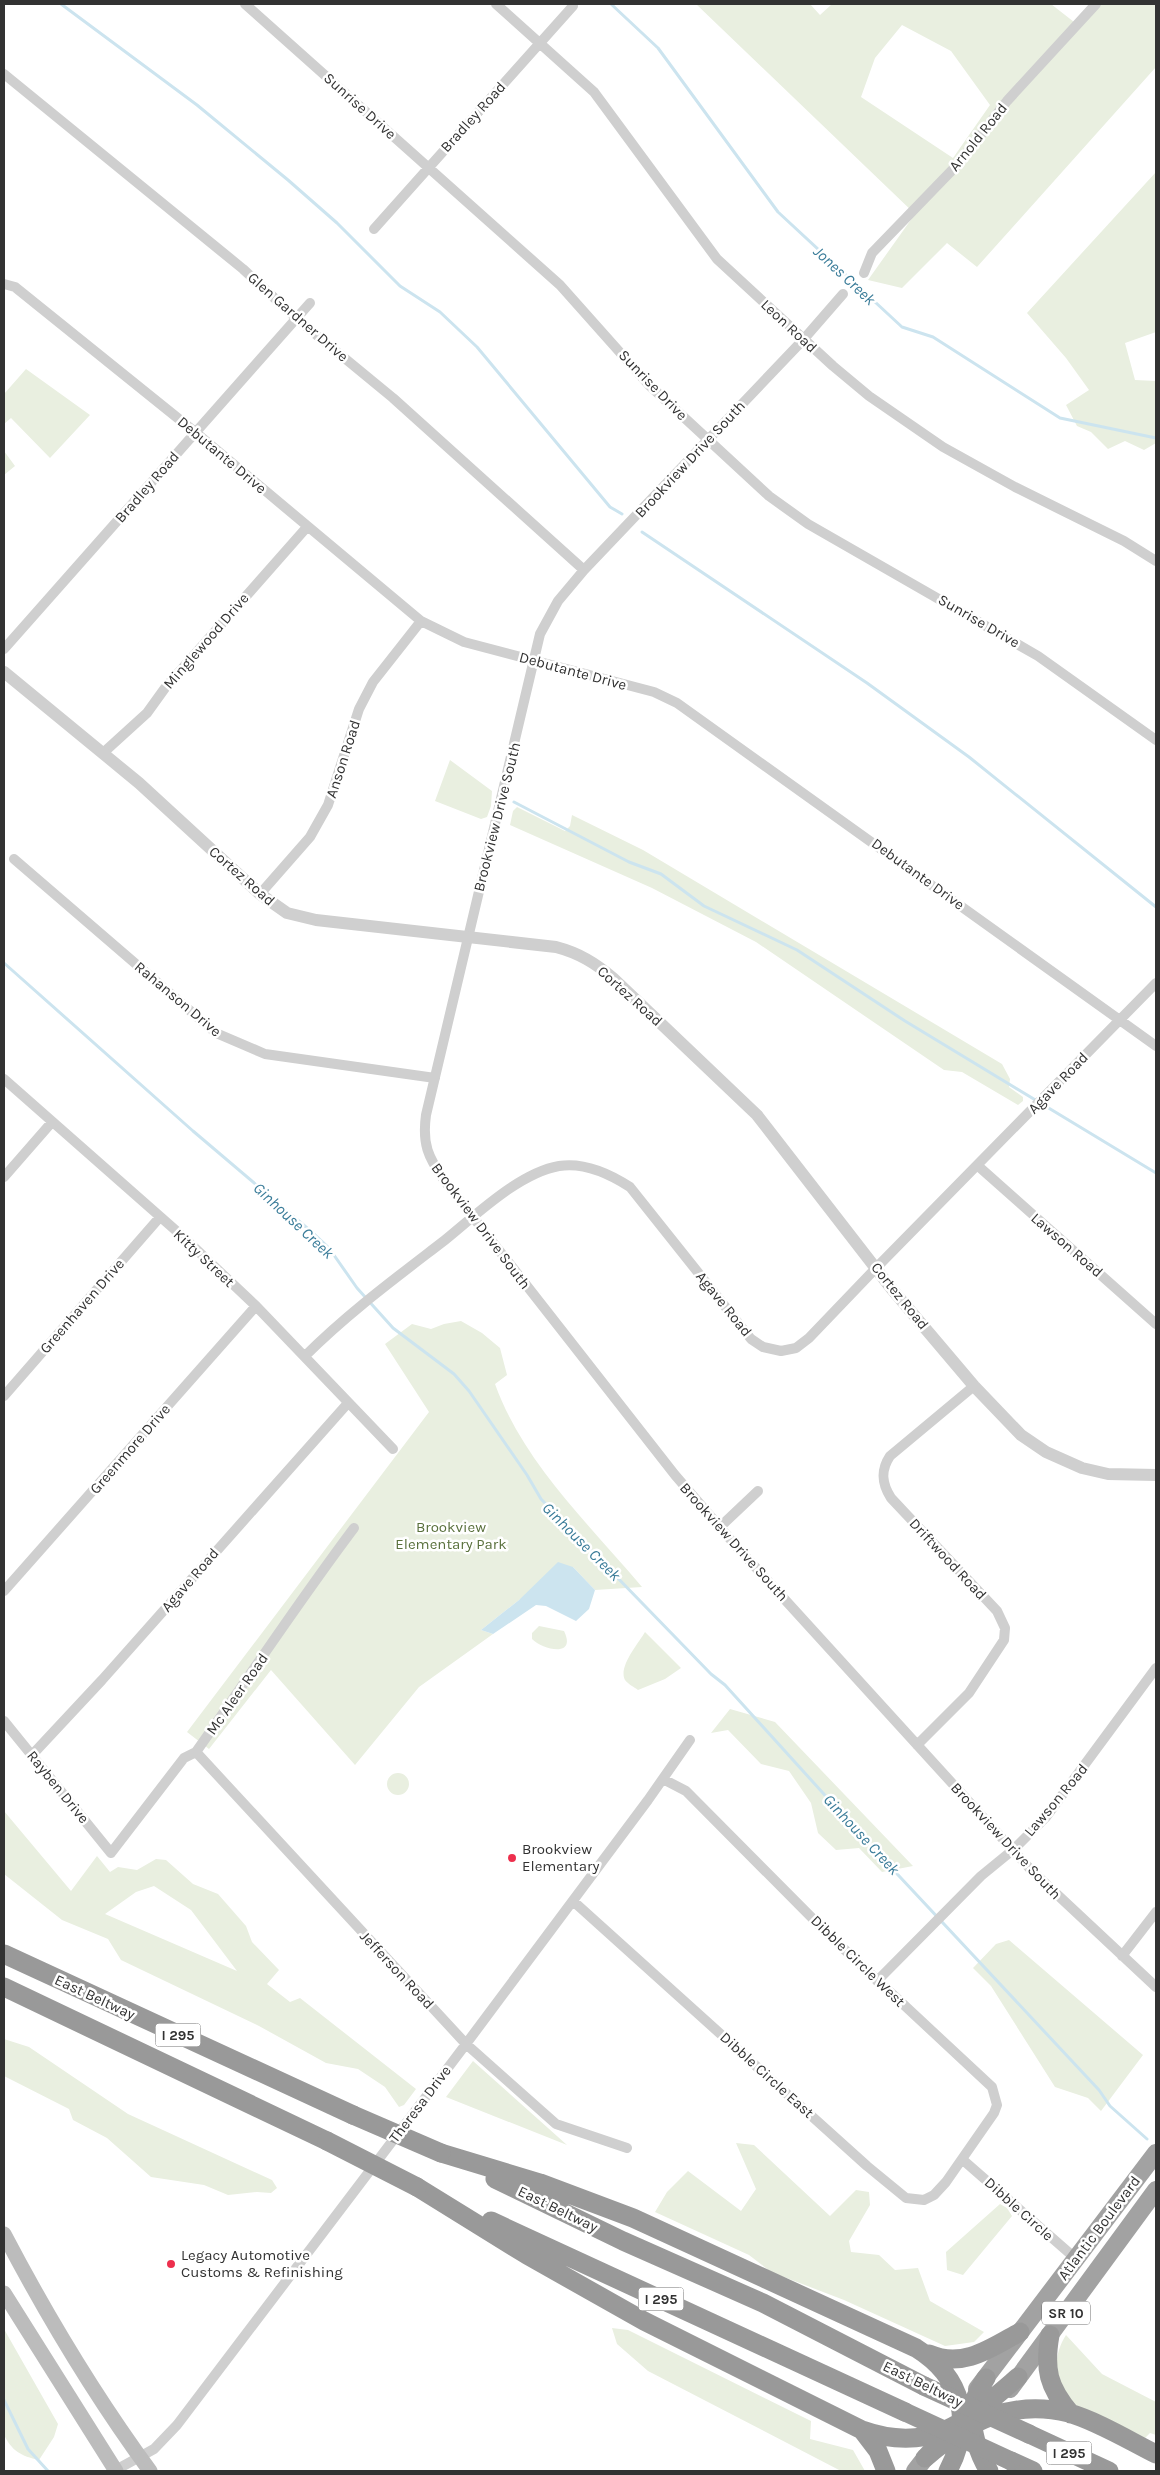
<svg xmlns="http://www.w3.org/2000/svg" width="1160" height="2475" font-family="Karla,sans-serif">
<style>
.green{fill:#e9efe0;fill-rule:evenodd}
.water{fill:#cce4ef}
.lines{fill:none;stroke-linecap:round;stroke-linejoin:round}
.stream{stroke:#cce4ef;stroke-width:3}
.minor{stroke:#cfcfcf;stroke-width:10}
.tertiary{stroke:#cfcfcf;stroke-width:12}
.secondary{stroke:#bcbcbc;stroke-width:15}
.trunk{stroke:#a2a2a2;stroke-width:18}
.motorway{stroke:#999;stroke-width:19}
.motorway-bridge{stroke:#999;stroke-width:19}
.poi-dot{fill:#ed2f4d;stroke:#fff;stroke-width:2}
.labels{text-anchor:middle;stroke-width:5;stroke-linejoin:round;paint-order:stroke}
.shield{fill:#fff;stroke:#707070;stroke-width:1}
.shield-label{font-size:14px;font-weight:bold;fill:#323232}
.street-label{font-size:15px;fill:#323232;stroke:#fff}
.park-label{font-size:15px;fill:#59703c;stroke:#fff}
.poi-label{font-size:15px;fill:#323232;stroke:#fff;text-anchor:start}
.water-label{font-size:16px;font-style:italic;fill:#3a7c99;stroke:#fff}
</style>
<rect width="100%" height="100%" fill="#fff"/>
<path class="green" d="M696,4H810L820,15L832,4H1051L1074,22L1090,4H1156V67L977,267L947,243L902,288L868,280L915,214ZM902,25L951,51L990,105L953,158L861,97L875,58Z
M1156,172V332L1125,343L1135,380L1156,381V443L1144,450L1125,441L1108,449L1091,432L1077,426L1066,405L1089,390L1066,358L1027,313Z
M26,369L90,415L50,458L11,418L4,424V394Z
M4,451L15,466L4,475Z
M450,760L492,791L491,806L487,817L481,819L435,801Z
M517,807L565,831L570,826L572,815L643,850L1002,1064L1010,1079L1009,1087L1023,1097V1101L1018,1105L962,1072L944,1070L756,942L652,888L510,825L513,811Z
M461,1321L482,1333L500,1348L507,1375L495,1384C523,1462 589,1524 642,1587L595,1590L573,1567L519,1600L481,1630L493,1634L419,1687L355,1765L271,1670L209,1749L187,1732L429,1412L385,1344L412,1324L431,1329L444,1324Z
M539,1626L564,1631C577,1658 543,1650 532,1639V1633Z
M645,1632L681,1668L665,1679L638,1690C634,1687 628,1684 625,1680C618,1667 638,1644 645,1632Z
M730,1709L775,1722L913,1866L882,1872L859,1848L836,1850L818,1833L811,1803L789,1771L761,1764L728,1730L711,1733Z
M387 1784a11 11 0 1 1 22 0a11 11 0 1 1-22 0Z
M4,1811L71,1891L97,1856L110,1872L118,1867L137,1870L156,1859L166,1860L193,1884L218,1894L246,1926L252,1942L279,1970L267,1984L290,2002L300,1998L416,2089L404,2105L399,2107L385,2087L358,2069L326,2063L259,2026L121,1960L108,1939L62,1920L4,1874ZM154,1886L191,1910L237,1971L105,1914L136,1892Z
M1009,1940L1143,2055L1101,2111L1088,2098L1055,2087L991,1986L973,1968L996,1944Z
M4,2039L29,2047L128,2114L272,2180L277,2188L271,2193L257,2192L228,2195L204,2185L151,2177L107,2138L73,2120L69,2109L4,2076Z
M473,2061L567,2145L446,2097Z
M736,2143L754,2145L830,2216L856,2190L869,2192L870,2205L849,2241L851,2252L879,2255L895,2270L918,2268L930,2301L984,2332L974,2342L945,2346L844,2300L771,2272L749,2255L655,2212L667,2192L688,2171L741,2211L756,2189Z
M1000,2204L1007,2208L1012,2216L963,2275L947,2270L946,2252Z
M612,2328L628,2330L811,2421L810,2439L853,2450L865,2471H841L648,2371L617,2344Z
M4,2329L58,2424L54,2437L39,2460C21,2456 12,2451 4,2435Z
M1066,2335L1102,2374L1156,2402V2435L1150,2433L1145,2438C1128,2430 1111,2420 1093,2414C1089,2412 1085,2413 1082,2411C1053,2397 1050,2359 1066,2335Z"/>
<path class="water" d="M558,1562L573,1567L595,1590L589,1609L576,1621L546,1606L536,1605L493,1634L481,1630L519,1600Z"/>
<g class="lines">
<path class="stream" d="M61,4L197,105L288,180L337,223L400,286L440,312L477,347L610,507L622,514
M611,4L658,48L778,212L902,327L933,337L1060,418L1156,438
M642,532L867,683L969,757L1156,907
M514,802L629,862L661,874L704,906L797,950L905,1021L1156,1173
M4,963L193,1131L313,1233L329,1248L357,1288L393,1328L454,1374L469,1391L527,1475L541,1499L711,1674L725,1685L871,1846L1099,2090L1110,2106L1147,2139
M4,2400L28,2449L48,2471"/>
<path class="minor" d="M245,4L560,285L649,385L769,496L808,524L1038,656L1156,740
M496,4L594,92L717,259L833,366L869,396L943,447L1015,487L1124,541L1156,561
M4,74L243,269L297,319L393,398L584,570
M374,229L573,6
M864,273L872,253L959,163L1007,101L1096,4
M4,284L15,287L195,432L421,621L464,642L654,692L677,703L1156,1046
M843,294L803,340L584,570L558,601L540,634L426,1115C422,1144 428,1157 444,1180L675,1475L737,1547L1032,1871L1156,1987
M4,649L310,303
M103,753L147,713L165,688L307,527
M14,859L216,1033L265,1054L435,1078
M260,894L310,837L328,805L359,709L373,682L421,621
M4,1079L181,1235L256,1306L393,1449
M977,1165L1156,1324
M4,1177L52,1122
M305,1356C348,1313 397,1277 445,1240C476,1215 519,1173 559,1166C584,1162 610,1174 630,1187L751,1339L763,1347L781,1351L796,1348L809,1338L877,1267L1156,983
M4,1396L160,1217
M720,1527L758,1491
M4,1591L256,1306
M4,1721L111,1853L184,1758L196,1752C249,1677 299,1601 354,1528
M917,1745L969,1693L1004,1640L1005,1628L997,1611L891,1498C882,1484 880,1471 890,1456L974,1386
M196,1752L466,2044L556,2124L627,2148
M32,1755L102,1680L348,1403
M573,1901L867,2166L906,2198L924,2200L934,2195L946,2182L994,2113L997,2105L992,2087L830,1936L686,1791L663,1779
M1122,1956L1156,1912
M877,1981L981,1876L1014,1849L1046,1817L1156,1668
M963,2160L1075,2258
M114,2471L154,2449L177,2425L466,2044L648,1800L690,1740"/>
<path class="tertiary" d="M4,672L139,783L260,894L287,913L316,920L556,947C579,953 595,963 613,978L757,1115L891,1288L974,1386L1021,1435L1046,1452L1082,1468L1108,1474L1156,1475"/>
<path class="secondary" d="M4,2234C47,2316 95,2396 150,2471
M4,2293L116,2471"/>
<path class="trunk" d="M977,2389L1156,2153
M1010,2389L1156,2190
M915,2471L933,2448"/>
<path class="motorway" d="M4,1954L353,2115
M4,1987L327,2141
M441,2153L540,2183L633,2218L916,2348C964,2378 973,2423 948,2471
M495,2179L623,2241L763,2303L924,2386
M417,2187L527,2255L644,2321L862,2430C932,2455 968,2420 1018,2377
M491,2221L905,2412
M1050,2335C1044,2369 1048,2387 1071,2414
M929,2354C963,2369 991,2348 1020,2332
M986,2378C981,2386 974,2397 973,2407C970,2428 978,2454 989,2471
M862,2430L878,2451L886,2471
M1029,2434L1109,2471
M925,2458C968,2421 1012,2399 1069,2413C1097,2421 1130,2441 1156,2454
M1011,2461L1033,2471"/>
<path class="motorway-bridge" d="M353,2115L441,2153
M327,2141L417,2187
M924,2386L1029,2434
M905,2412L1011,2461"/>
</g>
<g class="poi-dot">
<circle cx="512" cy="1858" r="5"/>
<circle cx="171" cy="2264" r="5"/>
</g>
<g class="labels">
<g class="shield">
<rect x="155.5" y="2023.5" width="45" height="23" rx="4"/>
<rect x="638.5" y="2287.5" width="45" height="23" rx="4"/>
<rect x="1042" y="2301.5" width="48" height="23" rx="4"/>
<rect x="1046.5" y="2441.5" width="45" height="23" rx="4"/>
</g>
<g class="shield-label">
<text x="178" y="2040">I 295</text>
<text x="661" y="2304">I 295</text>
<text x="1066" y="2318">SR 10</text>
<text x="1069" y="2458">I 295</text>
</g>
<g class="street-label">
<text transform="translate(360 106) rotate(42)" y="5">Sunrise Drive</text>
<text transform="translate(473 117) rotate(-48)" y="5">Bradley Road</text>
<text transform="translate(978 137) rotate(-51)" y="5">Arnold Road</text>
<text transform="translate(298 317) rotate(41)" y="5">Glen Gardner Drive</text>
<text transform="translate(789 326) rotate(43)" y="5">Leon Road</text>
<text transform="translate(653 385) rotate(46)" y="5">Sunrise Drive</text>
<text transform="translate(222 455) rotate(40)" y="5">Debutante Drive</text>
<text transform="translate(690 459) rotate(-47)" y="5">Brookview Drive South</text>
<text transform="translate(147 487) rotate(-49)" y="5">Bradley Road</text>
<text transform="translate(979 621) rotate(30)" y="5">Sunrise Drive</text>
<text transform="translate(206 641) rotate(-49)" y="5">Minglewood Drive</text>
<text transform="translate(573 671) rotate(15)" y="5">Debutante Drive</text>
<text transform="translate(343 759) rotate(-72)" y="5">Anson Road</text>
<text transform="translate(497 817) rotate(-76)" y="5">Brookview Drive South</text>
<text transform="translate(918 874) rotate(36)" y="5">Debutante Drive</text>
<text transform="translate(242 876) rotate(41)" y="5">Cortez Road</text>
<text transform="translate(630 996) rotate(42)" y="5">Cortez Road</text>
<text transform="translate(178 999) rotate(40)" y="5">Rahanson Drive</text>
<text transform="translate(1058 1083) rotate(-46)" y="5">Agave Road</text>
<text transform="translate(481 1226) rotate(53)" y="5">Brookview Drive South</text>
<text transform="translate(1067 1245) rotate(41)" y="5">Lawson Road</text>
<text transform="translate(204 1258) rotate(43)" y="5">Kitty Street</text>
<text transform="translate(900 1296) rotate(51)" y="5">Cortez Road</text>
<text transform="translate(724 1304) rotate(51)" y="5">Agave Road</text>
<text transform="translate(82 1306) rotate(-49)" y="5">Greenhaven Drive</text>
<text transform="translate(130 1449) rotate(-49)" y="5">Greenmore Drive</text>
<text transform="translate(734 1542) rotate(48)" y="5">Brookview Drive South</text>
<text transform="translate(948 1559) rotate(47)" y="5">Driftwood Road</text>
<text transform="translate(190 1580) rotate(-49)" y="5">Agave Road</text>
<text transform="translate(237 1694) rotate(-55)" y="5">Mc Aleer Road</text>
<text transform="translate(58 1787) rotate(51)" y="5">Rayben Drive</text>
<text transform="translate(1056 1800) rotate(-50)" y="5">Lawson Road</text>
<text transform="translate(1006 1841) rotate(47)" y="5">Brookview Drive South</text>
<text transform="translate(858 1961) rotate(44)" y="5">Dibble Circle West</text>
<text transform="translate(397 1970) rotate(47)" y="5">Jefferson Road</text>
<text transform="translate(95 1997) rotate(25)" y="5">East Beltway</text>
<text transform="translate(767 2075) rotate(42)" y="5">Dibble Circle East</text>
<text transform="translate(420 2104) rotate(-53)" y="5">Theresa Drive</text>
<text transform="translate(558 2209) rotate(26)" y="5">East Beltway</text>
<text transform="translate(1019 2209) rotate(42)" y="5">Dibble Circle</text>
<text transform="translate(1099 2228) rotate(-53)" y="5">Atlantic Boulevard</text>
<text transform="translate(923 2384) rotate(26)" y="5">East Beltway</text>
</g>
<g class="park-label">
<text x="451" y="1532">Brookview<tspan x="451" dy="17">Elementary Park</tspan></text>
</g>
<g class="poi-label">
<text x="522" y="1854">Brookview<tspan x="522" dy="17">Elementary</tspan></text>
<text x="181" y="2260">Legacy Automotive<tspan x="181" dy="17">Customs &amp; Refinishing</tspan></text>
</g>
<g class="water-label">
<text transform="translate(845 275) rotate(43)" y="6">Jones Creek</text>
<text transform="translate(294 1220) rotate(43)" y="6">Ginhouse Creek</text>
<text transform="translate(582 1541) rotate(45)" y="6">Ginhouse Creek</text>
<text transform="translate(862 1834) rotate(47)" y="6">Ginhouse Creek</text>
</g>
</g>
<rect width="1160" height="2475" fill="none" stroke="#323232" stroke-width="10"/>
</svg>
